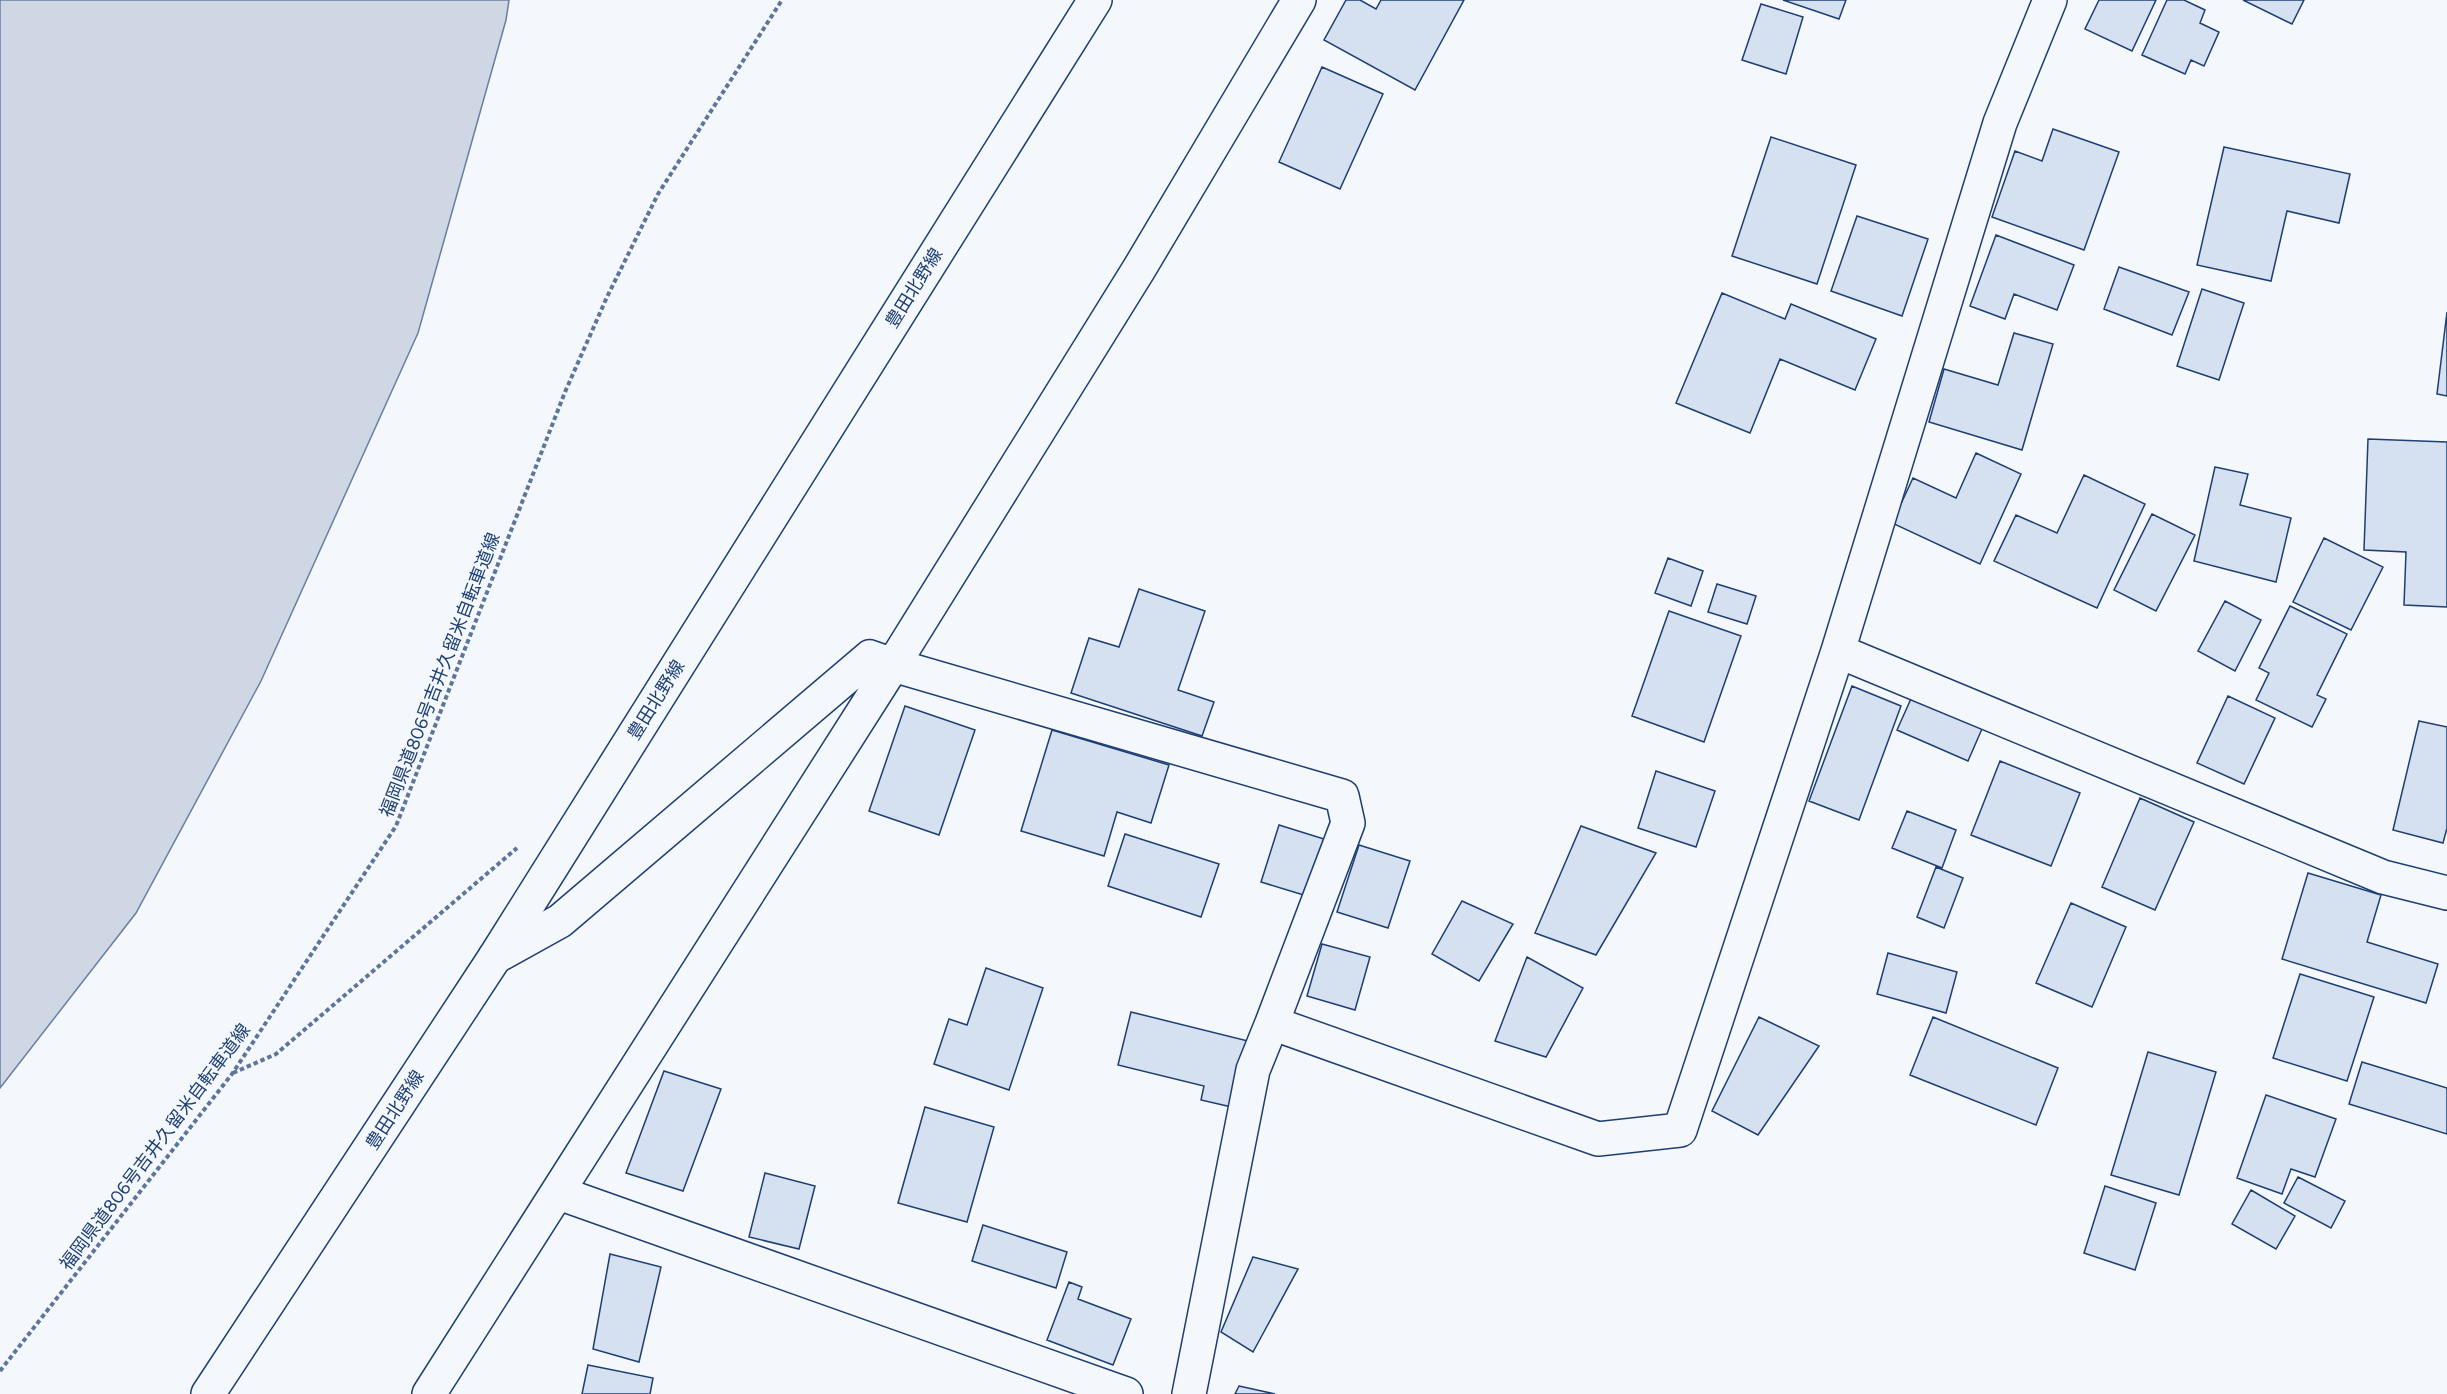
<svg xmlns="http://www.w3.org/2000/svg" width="2447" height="1394" font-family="Figtree,'Noto Sans JP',sans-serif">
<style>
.water{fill:#cfd7e4;stroke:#687fa3;stroke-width:1.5}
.building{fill:#d5e0f0;stroke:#1d3f73;stroke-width:1.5}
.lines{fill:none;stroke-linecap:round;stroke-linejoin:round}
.minor-casing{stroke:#1d3f73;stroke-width:36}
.major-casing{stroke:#1d3f73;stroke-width:36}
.path{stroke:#5e769c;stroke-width:4;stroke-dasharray:4.5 3;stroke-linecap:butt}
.minor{stroke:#f4f7fb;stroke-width:33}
.major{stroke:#f4f7fb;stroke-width:33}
.labels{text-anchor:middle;stroke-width:4.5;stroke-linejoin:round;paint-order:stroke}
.street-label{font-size:18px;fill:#1d3f73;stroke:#f4f7fb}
</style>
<rect width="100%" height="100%" fill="#f4f7fb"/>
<path class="water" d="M0,0H509L506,20L418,333L261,681L136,913L0,1088Z"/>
<path class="building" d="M1346,0H1360L1376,9L1381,0H1464L1415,90L1324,40Z
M1783,0H1846L1839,19Z
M2099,0H2156L2132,51L2085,29Z
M2167,0H2184L2205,10L2200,23L2219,32L2204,66L2191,60L2185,74L2142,55Z
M2243,0H2304L2292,24Z
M1761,4L1803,17L1786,74L1742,60Z
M1322,67L1383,94L1340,189L1279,162Z
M2053,129L2119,152L2084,250L1992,217L2015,151L2042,161Z
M1771,137L1856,165L1817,284L1732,256Z
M2224,147L2350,174L2339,223L2287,211L2271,281L2197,265Z
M1857,216L1928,239L1902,316L1831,291Z
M1996,235L2074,265L2057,310L2014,294L2005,319L1970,306Z
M2119,267L2189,292L2172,335L2104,309Z
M2202,289L2244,303L2219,380L2177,366Z
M1722,293L1785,319L1791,304L1876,339L1855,390L1780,359L1750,433L1676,403Z
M2447,312V396L2437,394Z
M2014,333L2053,344L2022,450L1929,422L1944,369L1998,385Z
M2368,439L2447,442V607L2404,605L2406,552L2364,550Z
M1976,453L2021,474L1980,564L1892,523L1913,478L1956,498Z
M2215,467L2248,474L2240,505L2291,518L2276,582L2194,561Z
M2084,475L2145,504L2097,608L1994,561L2016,515L2057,533Z
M2152,514L2195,535L2156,611L2114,590Z
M2324,538L2383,567L2351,630L2293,602Z
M1668,558L1703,571L1691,606L1655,593Z
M1717,584L1756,596L1747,624L1708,612Z
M1139,589L1205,611L1178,690L1214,702L1202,736L1071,693L1089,638L1119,647Z
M2225,601L2261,620L2235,671L2198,651Z
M2290,606L2347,634L2317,695L2326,699L2312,727L2256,700L2269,673L2259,668Z
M1669,611L1741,636L1704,742L1632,716Z
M1852,686L1901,706L1859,820L1809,801Z
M1914,692L1985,722L1968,761L1897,730Z
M2228,696L2275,718L2244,784L2197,763Z
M905,706L975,730L939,835L869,811Z
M2419,721L2447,727V828L2443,843L2393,830Z
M1052,730L1169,765L1151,823L1117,812L1104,856L1021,831Z
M2000,761L2080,793L2051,866L1971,835Z
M1656,771L1715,791L1696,847L1638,828Z
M2140,798L2194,822L2155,910L2102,887Z
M1907,811L1956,830L1942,868L1892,848Z
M1279,825L1324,839L1307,896L1261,882Z
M1581,826L1656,853L1596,955L1535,933Z
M1125,834L1219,864L1201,917L1108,886Z
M1359,845L1410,861L1388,928L1337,912Z
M1936,867L1963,878L1944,928L1917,917Z
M2308,873L2381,895L2367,942L2438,964L2426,1003L2282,959Z
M1462,901L1513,924L1479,981L1432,954Z
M2071,903L2126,927L2092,1007L2036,983Z
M1322,944L1370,957L1355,1010L1307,996Z
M1888,953L1957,972L1946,1013L1877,994Z
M1527,957L1583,988L1546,1057L1495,1041Z
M986,968L1043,988L1009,1090L934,1064L949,1019L967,1025Z
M2300,974L2374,997L2347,1081L2273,1058Z
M1131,1012L1252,1042L1236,1108L1201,1100L1204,1086L1118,1065Z
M1759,1017L1819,1046L1758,1135L1712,1111Z
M1933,1017L2058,1068L2036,1125L1910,1075Z
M2148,1052L2216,1072L2179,1195L2111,1175Z
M2362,1062L2447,1088V1134L2349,1104Z
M664,1071L721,1089L683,1191L626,1173Z
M2266,1095L2336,1119L2315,1177L2291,1169L2282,1194L2237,1178Z
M925,1107L994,1127L967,1222L898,1203Z
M765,1173L815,1186L799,1249L749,1237Z
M2298,1177L2345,1201L2331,1228L2284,1203Z
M2105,1186L2156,1203L2135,1270L2084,1253Z
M2251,1190L2295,1216L2276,1249L2232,1224Z
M983,1225L1067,1252L1056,1288L972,1261Z
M610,1254L661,1267L639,1362L593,1349Z
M1253,1257L1298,1269L1253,1352L1221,1332Z
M1069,1282L1082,1287L1078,1299L1131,1319L1113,1365L1047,1340Z
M588,1365L653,1378L650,1394H582Z
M1239,1386L1275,1394H1235Z"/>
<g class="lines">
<defs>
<path id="minor" d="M1838,651L2383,877L2447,893
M1272,1023L1348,823L1342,796L893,665L1139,269L1299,0
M559,1193L1126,1394
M429,1394L893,665L870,657L560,921L495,957
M1189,1394L1253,1070L1272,1023L1598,1139L1680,1130L1838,651L2000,123L2050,0"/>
<path id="major" d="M208,1394L495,957L1095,0"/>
</defs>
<use href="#minor" class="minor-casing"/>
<use href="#major" class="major-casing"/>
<path class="path" d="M233,1073L276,1054L517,848
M0,1371L232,1074L396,826L565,392L607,297L658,194L782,0"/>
<use href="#minor" class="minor"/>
<use href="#major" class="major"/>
</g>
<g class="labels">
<g class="street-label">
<text transform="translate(914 288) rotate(-58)" y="6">豊田北野線</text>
<text transform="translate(440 675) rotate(-69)" y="6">福岡県道806号吉井久留米自転車道線</text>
<text transform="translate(656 700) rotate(-58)" y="6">豊田北野線</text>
<text transform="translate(395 1110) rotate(-57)" y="6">豊田北野線</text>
<text transform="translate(155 1147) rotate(-53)" y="6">福岡県道806号吉井久留米自転車道線</text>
</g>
</g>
</svg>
